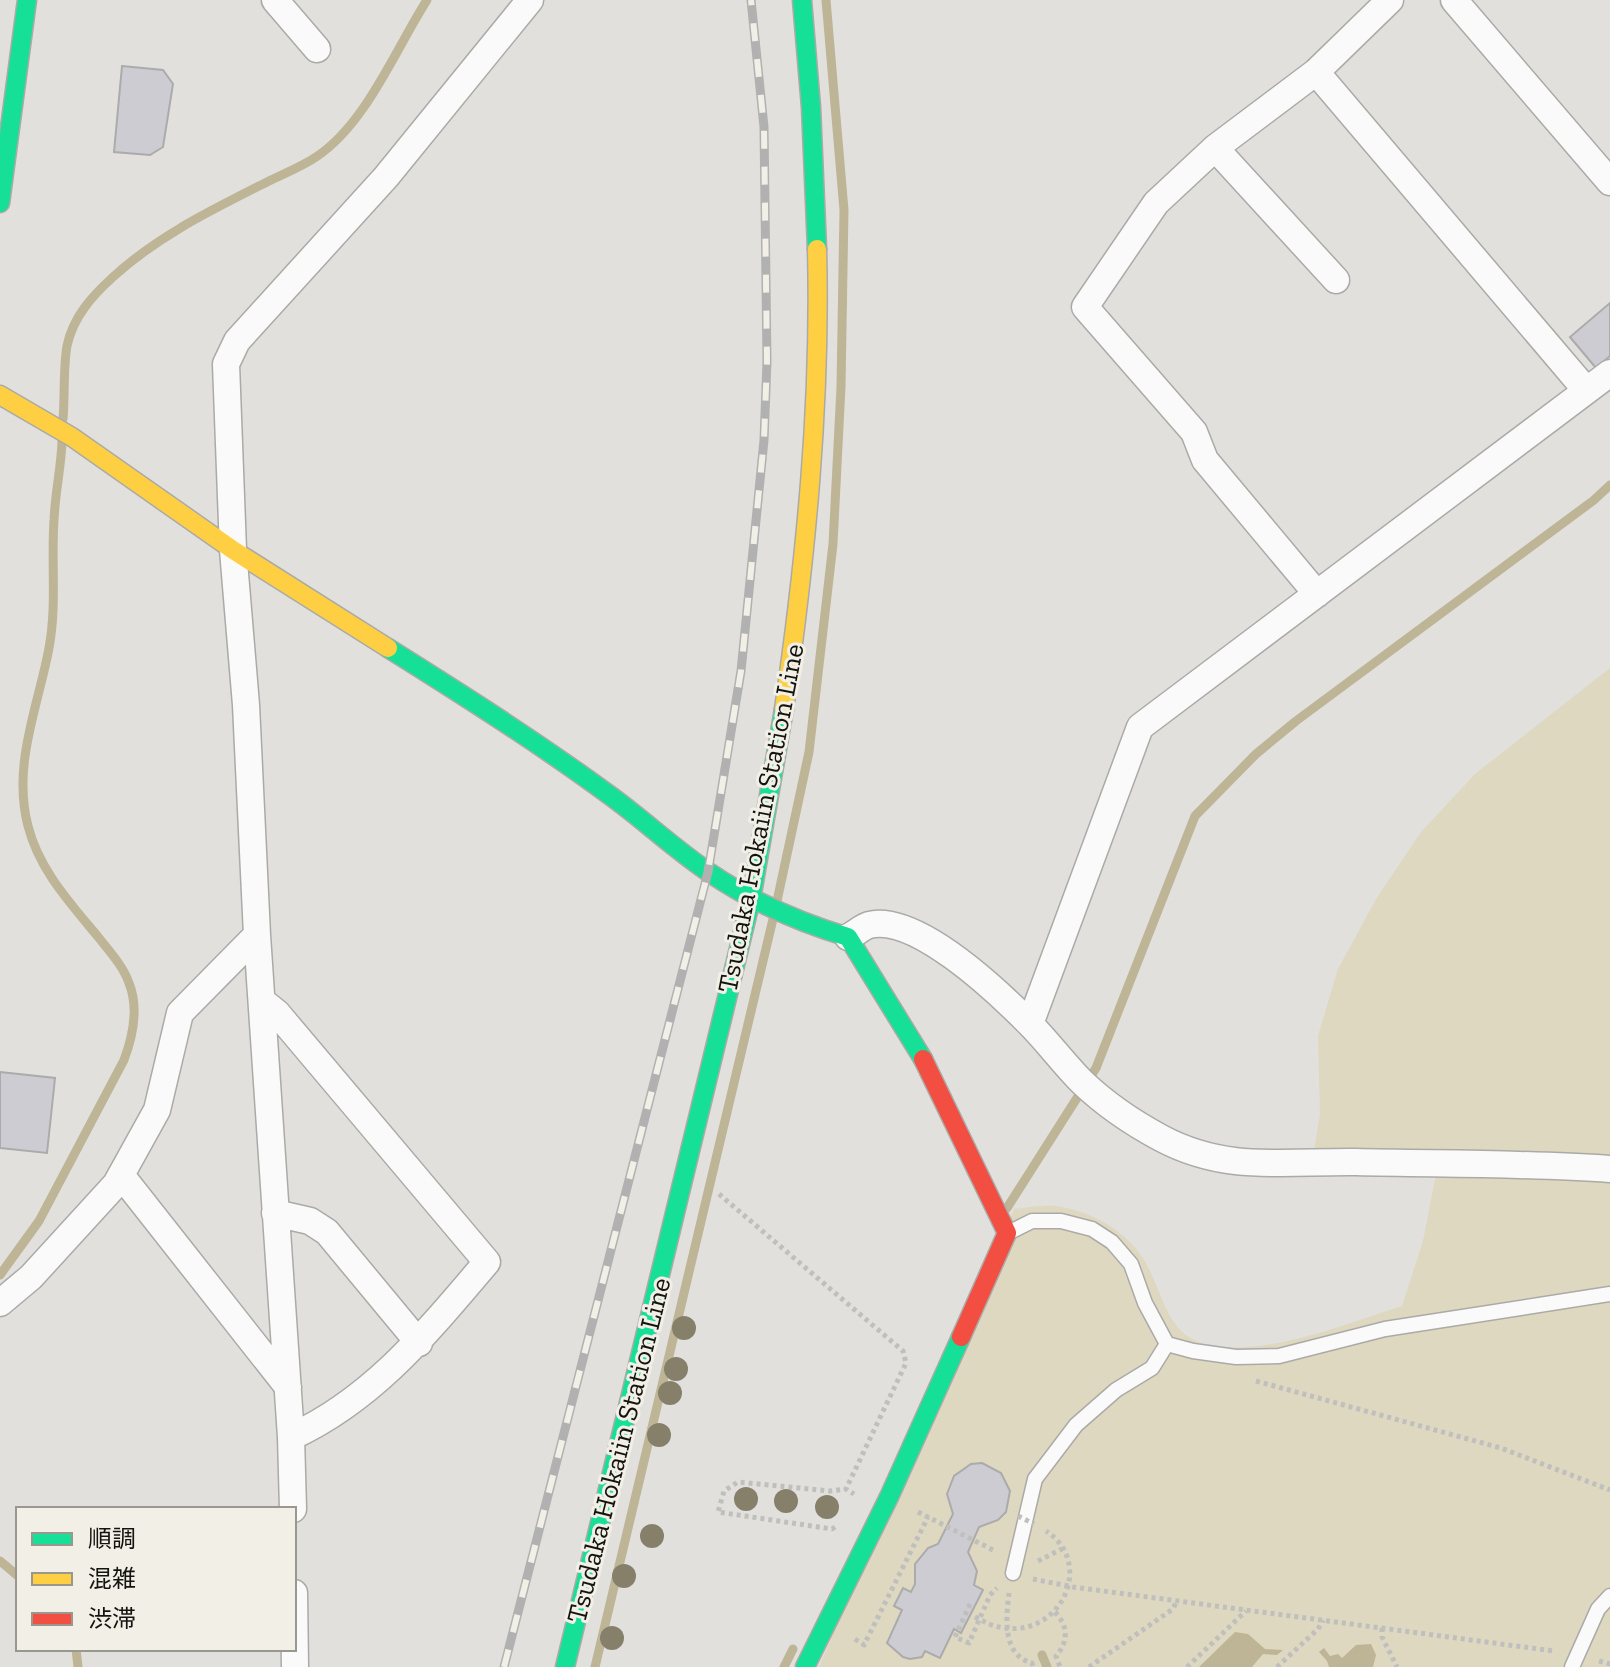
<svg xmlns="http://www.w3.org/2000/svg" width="1610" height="1667" font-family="'Zilla Slab','Noto Sans JP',serif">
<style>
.green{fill:#ded8c0}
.water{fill:#beb597}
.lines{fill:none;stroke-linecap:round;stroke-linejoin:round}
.stream{stroke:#beb597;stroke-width:9}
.building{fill:#cdccd3;stroke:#acabab;stroke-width:2}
.lane-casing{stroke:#abaaa7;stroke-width:17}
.street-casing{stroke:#abaaa7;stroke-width:29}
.fast-casing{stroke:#abaaa7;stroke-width:21}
.slow-casing{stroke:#abaaa7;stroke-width:21}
.jam-casing{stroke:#abaaa7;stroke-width:21}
.path{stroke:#bfbfbd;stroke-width:5;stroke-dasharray:4 4;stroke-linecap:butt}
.lane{stroke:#fafafa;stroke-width:14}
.street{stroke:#fafafa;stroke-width:26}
.fast{stroke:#16e098;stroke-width:18}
.slow{stroke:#ffcf43;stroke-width:18}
.jam{stroke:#f24e42;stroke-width:18}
.rail-casing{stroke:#b1b1b1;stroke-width:9}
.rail{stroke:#f1efe6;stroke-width:6;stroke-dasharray:18;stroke-linecap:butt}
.path-bridge{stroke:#bfbfbd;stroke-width:5;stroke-dasharray:4 4;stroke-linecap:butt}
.tree{fill:#86806b}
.labels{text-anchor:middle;stroke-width:6;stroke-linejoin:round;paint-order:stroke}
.street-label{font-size:28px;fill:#141310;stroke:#f1efe6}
</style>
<rect width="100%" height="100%" fill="#e1e0dc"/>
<path class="green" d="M1610,668V1158L1314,1151L1320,1114L1318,1036L1338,969L1376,899L1421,832L1475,774Z
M1436,1174L1610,1181V1667H819L1014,1209C1027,1208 1043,1204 1056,1206C1093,1211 1133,1234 1149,1269C1164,1299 1169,1335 1205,1344C1261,1359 1348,1323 1402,1306L1423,1241Z"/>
<path class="water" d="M1235,1632L1248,1634L1265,1649L1283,1650L1277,1655L1263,1654L1252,1667H1199Z
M1371,1644L1376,1655L1373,1667H1329L1327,1661L1319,1652L1324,1648L1330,1656L1338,1654L1342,1658L1356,1645Z"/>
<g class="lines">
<path class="stream" d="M63,419C65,396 63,369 67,346C73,317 92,296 113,277C159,235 212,210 267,182C283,174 301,167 316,157C366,124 395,50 427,0
M777,901L809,752L833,544L841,387L844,210L826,0
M1007,1208L1096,1068L1195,816L1256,754L1296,721L1594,500L1610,485
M0,1275L39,1221L124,1060C133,1036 139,1008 129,983C123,966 110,952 99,938C71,904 39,870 28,826C12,765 38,707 49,648C57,605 51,563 54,520C55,494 61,468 62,442
M0,1561L18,1576
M76,1649L78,1667
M1042,1655L1047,1667
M595,1667L773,919
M784,1667L793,1649"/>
</g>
<path class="building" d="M122,66L163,70L173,84L163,147L150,155L114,152Z
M1610,303V356L1596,368L1570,337Z
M0,1072L55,1078L47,1153L0,1148Z
M982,1463L1001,1473L1010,1491L1006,1512L998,1520L979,1527L968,1552L977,1571L974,1585L983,1590L961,1633L954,1629L940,1658L925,1651L922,1657L910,1659L903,1657L887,1643L902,1610L894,1606L903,1588L911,1592L915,1584V1564L928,1548L938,1544L953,1514L947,1494L954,1476L971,1464Z"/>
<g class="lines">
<defs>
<path id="lane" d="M1008,1233L1032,1221H1061L1092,1229L1112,1242L1131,1264L1145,1303L1167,1344
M1013,1573L1035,1479L1076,1425L1116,1390L1152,1368L1167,1344L1193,1351L1236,1357L1279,1356L1385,1329L1610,1294
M1572,1667L1598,1609L1610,1596"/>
<path id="street" d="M275,0L317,49
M1454,0L1610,182
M1316,72L1586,390
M1215,148L1336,280
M1317,594L1205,460L1194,432L1085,307L1156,203L1215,148L1316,72L1390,0
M848,937C855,934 862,927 869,925C916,913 998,992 1029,1023C1048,1042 1063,1063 1082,1082C1105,1104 1133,1123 1161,1138C1226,1173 1286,1161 1356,1162C1441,1164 1526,1163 1610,1169
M262,1001L277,1013L487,1262C429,1330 374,1399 291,1437
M1030,1024L1140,727L1610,373
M121,1175L288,1387
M275,1213L310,1221L327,1232L419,1343
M0,1303L31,1277L116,1184L157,1110L180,1013L257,935
M293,1509L291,1437L257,935L246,705L233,550L226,364L237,341L386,177L530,0
M294,1593L295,1667"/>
<path id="fast" d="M802,0L811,107L817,249
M0,203L27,0
M388,648C463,695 537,742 608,794C643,819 674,849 710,873C753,902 798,922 848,937L923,1059
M565,1667L751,899L784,709
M805,1667L889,1497L961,1337"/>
<path id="slow" d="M0,395L72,437L233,550L388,648
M784,709C806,557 821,403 817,249"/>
<path id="jam" d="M923,1059L1007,1233L961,1337"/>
</defs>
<use href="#lane" class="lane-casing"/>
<use href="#street" class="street-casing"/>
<use href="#fast" class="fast-casing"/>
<use href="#slow" class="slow-casing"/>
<use href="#jam" class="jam-casing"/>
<path class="path" d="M719,1194L903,1351L906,1363L846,1489L854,1494
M1256,1381L1501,1448L1610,1490
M918,1512L995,1551
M835,1527L832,1529L718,1512L724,1491L738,1482L830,1491L846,1489
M1038,1561L1062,1549
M1033,1579L1073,1587L1554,1651
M1009,1593C1006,1619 1002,1655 1032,1663L1033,1667
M970,1604L955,1637L969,1643L990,1595L997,1588
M1055,1612C1068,1626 1069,1641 1056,1656L1060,1667
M989,1624C1056,1649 1099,1565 1046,1531
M1382,1628V1637L1397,1667
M855,1639L864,1645L928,1517
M1599,1661L1610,1664
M1089,1667L1173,1609L1177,1600
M1187,1667L1246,1611
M1277,1667L1318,1629L1323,1620"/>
<use href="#lane" class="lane"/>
<use href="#street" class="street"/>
<use href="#fast" class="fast"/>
<use href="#slow" class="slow"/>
<use href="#jam" class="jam"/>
<defs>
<path id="rail" d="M504,1667L708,872L741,671L764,440L767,361L764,127L751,0"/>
</defs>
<use href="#rail" class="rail-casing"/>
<use href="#rail" class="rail"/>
<path class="path-bridge" d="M1018,1516L1034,1524
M975,1617L989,1624"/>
</g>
<g class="tree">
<circle cx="684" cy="1328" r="12"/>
<circle cx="676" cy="1369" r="12"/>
<circle cx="670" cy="1393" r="12"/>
<circle cx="659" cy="1435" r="12"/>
<circle cx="746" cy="1499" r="12"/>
<circle cx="786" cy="1501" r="12"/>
<circle cx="827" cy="1507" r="12"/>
<circle cx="652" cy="1536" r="12"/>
<circle cx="624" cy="1576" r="12"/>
<circle cx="612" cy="1638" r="12"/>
</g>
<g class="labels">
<g class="street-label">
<text transform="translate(760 818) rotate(-79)" y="10">Tsudaka Hokaiin Station Line</text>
<text transform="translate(618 1450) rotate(-76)" y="10">Tsudaka Hokaiin Station Line</text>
</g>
</g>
<rect x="16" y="1507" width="280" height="144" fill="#f1efe6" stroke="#999790" stroke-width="2"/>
<rect x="32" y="1533" width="40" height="12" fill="#16e098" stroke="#999790" stroke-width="2"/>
<text x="88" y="1547" font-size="24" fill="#141310">順調</text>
<rect x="32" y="1573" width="40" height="12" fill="#ffcf43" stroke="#999790" stroke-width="2"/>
<text x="88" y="1587" font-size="24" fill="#141310">混雑</text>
<rect x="32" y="1613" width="40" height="12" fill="#f24e42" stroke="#999790" stroke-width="2"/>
<text x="88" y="1627" font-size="24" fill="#141310">渋滞</text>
</svg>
